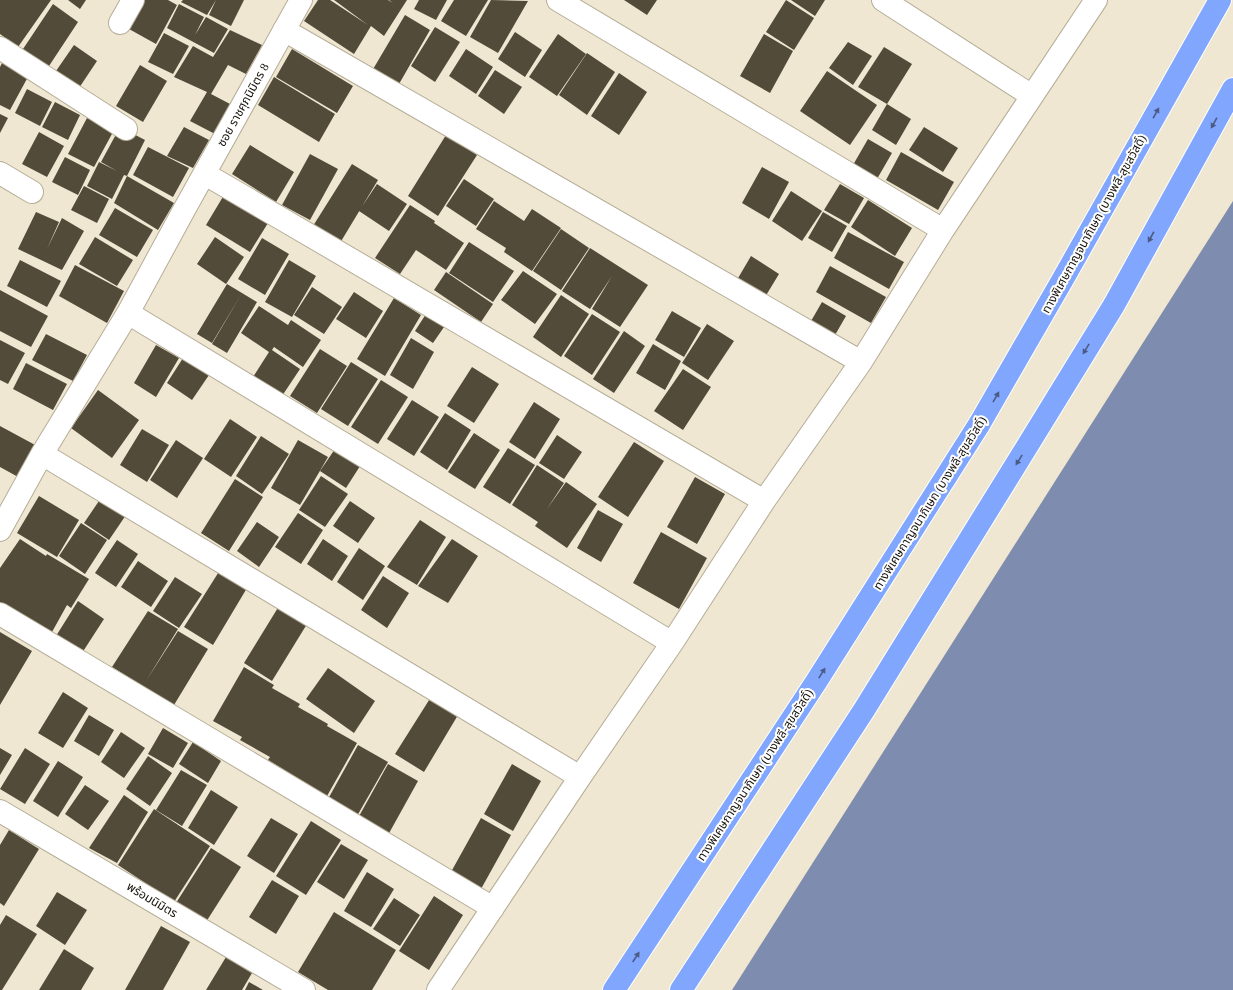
<svg xmlns="http://www.w3.org/2000/svg" width="1233" height="990" font-family="'Times New Roman','Noto Sans Thai',serif">
<style>
.water{fill:#7e8daf}
.building{fill:#524b39}
.lines{fill:none;stroke-linecap:round;stroke-linejoin:round}
.minor-casing{stroke:#b5ad98;stroke-width:24}
.highway-casing{stroke:#fff;stroke-width:24}
.minor{stroke:#fff;stroke-width:22}
.highway{stroke:#81a6fd;stroke-width:22}
.oneway{fill:#4b5c84}
.labels{text-anchor:middle;stroke-width:4;stroke-linejoin:round;paint-order:stroke}
.street-label{font-size:12px;fill:#15120b;stroke:#fff}
</style>
<rect width="100%" height="100%" fill="#efe7d1"/>
<path class="water" d="M1233,201V990H732Z"/>
<path class="building" d="M0,0H51L18,47L0,34Z
M68,0H86L80,9Z
M145,0H168L177,5L156,44L129,29Z
M183,0H216L207,15L181,2Z
M216,0H244L231,26L209,15Z
M318,0H330L368,25L334,0H388L393,3L389,0H407L384,36L371,26L354,54L304,21Z
M419,0H447L436,20L414,9Z
M454,0H488L466,36L441,21Z
M491,0L528,1L498,53L470,37Z
M624,0H657L647,15Z
M786,0L814,18L794,50L766,32Z
M791,0H825L815,16Z
M53,4L78,22L49,66L23,49Z
M179,4L204,17L195,35L206,17L228,29L214,53L167,28Z
M405,15L430,30L395,91L369,76Z
M435,27L460,42L435,82L411,66Z
M230,30L262,45L246,74L228,65L211,94L232,105L215,134L190,121L207,92L174,77L193,46L213,57Z
M515,32L542,50L525,77L498,59Z
M164,33L189,46L173,74L148,62Z
M558,34L586,54L557,96L529,77Z
M764,34L793,51L770,93L740,76Z
M848,42L872,56L853,85L829,68Z
M74,45L97,61L79,88L56,71Z
M884,47L912,64L887,104L858,87Z
M292,49L353,86L337,113L276,77Z
M466,49L493,67L476,94L449,76Z
M587,53L615,72L587,115L559,95Z
M3,61L29,75L10,110L0,105V67Z
M140,65L167,81L143,122L116,106Z
M495,70L522,87L504,114L478,96Z
M827,71L877,105L850,145L800,111Z
M619,73L647,92L619,135L591,116Z
M274,77L335,114L319,142L258,105Z
M27,89L52,102L40,126L15,113Z
M55,102L80,115L68,140L42,127Z
M887,104L911,119L896,145L872,130Z
M0,114L8,118L0,133Z
M87,118L113,132L94,167L68,154Z
M120,127L145,140L127,176L124,175L112,199L87,186L99,162L117,171L101,162Z
M184,127L209,140L193,168L167,156Z
M924,127L958,148L943,172L909,150Z
M39,132L64,146L47,177L22,164Z
M446,135L477,155L438,216L408,196Z
M868,139L892,153L877,179L853,165Z
M250,145L294,172L276,202L232,174Z
M148,147L189,168L173,197L133,175Z
M901,152L954,182L938,210L886,180Z
M310,154L338,169L310,220L282,205Z
M65,157L90,170L78,195L52,182Z
M352,164L378,180L340,243L313,226Z
M762,167L789,182L769,219L742,203Z
M127,176L174,203L158,230L114,203Z
M464,179L494,199L476,226L446,206Z
M377,184L407,204L389,231L359,211Z
M840,184L864,198L849,224L824,210Z
M84,186L109,199L97,223L71,210Z
M791,191L822,211L802,241L772,221Z
M224,195L268,223L250,252L206,225Z
M868,200L912,228L895,256L851,227Z
M494,201L524,221L532,209L561,228L532,271L504,252L506,248L476,229Z
M410,205L435,221L434,223L464,243L446,270L416,250L400,274L375,258Z
M115,208L153,230L137,257L99,235Z
M36,212L59,222L47,249L62,218L84,231L62,270L18,249Z
M823,212L847,226L832,252L808,238Z
M561,229L589,248L561,290L533,271Z
M848,232L904,262L889,289L834,258Z
M95,237L133,260L117,286L79,264Z
M215,237L244,257L226,284L197,264Z
M262,238L289,254L265,295L238,279Z
M469,242L514,271L493,302L449,273Z
M590,248L648,285L620,327L592,309L612,276L590,309L562,291Z
M751,256L779,274L762,302L734,285Z
M20,260L61,281L47,307L7,286Z
M289,260L316,276L292,317L265,302Z
M75,265L124,291L107,323L59,296Z
M830,266L886,297L871,323L816,292Z
M523,271L557,294L535,324L501,300Z
M446,272L493,304L481,322L434,290Z
M227,284L242,293L212,343L197,334Z
M312,287L342,307L324,334L294,315Z
M0,290L48,316L31,347L0,331Z
M354,292L383,311L366,338L336,319Z
M242,293L257,302L227,353L212,344Z
M561,295L589,314L561,357L533,337Z
M394,298L421,315L385,376L357,359Z
M822,302L846,316L831,342L807,328Z
M259,306L288,325L291,320L321,340L303,367L274,347L272,350L300,369L282,396L253,377L269,352L241,333Z
M672,311L701,328L684,357L655,340Z
M426,314L444,327L433,343L415,331Z
M592,314L620,332L592,375L564,356Z
M707,324L734,341L708,380L682,363Z
M624,331L645,346L614,393L593,379Z
M46,334L87,355L73,381L32,360Z
M411,338L434,352L413,389L390,375Z
M0,340L25,353L8,384L0,380Z
M653,344L681,361L665,390L636,373Z
M156,345L179,358L156,397L134,383Z
M320,349L347,366L317,413L290,396Z
M183,358L209,375L192,400L167,383Z
M351,362L378,379L348,426L321,409Z
M26,363L67,384L53,410L13,389Z
M472,367L499,384L474,423L447,406Z
M683,369L711,387L683,430L654,411Z
M381,380L408,397L378,444L351,427Z
M98,390L139,420L112,458L71,428Z
M412,400L439,417L414,456L387,439Z
M534,402L560,419L535,459L509,442Z
M445,413L471,430L447,470L420,452Z
M230,419L257,437L231,477L204,459Z
M0,426L37,446L20,478L0,467Z
M142,429L169,445L147,482L120,465Z
M474,433L500,450L475,489L448,472Z
M557,435L582,452L564,479L539,463Z
M261,436L289,454L262,494L236,476Z
M176,440L203,458L177,498L150,480Z
M298,440L328,457L300,505L271,488Z
M634,442L664,461L628,517L598,497Z
M337,446L362,463L346,488L320,471Z
M508,448L535,465L510,504L483,487Z
M537,465L564,483L547,509L566,482L597,504L567,548L535,526L538,522L512,505Z
M321,476L348,494L325,527L299,510Z
M695,477L725,494L697,544L667,527Z
M235,479L263,497L229,551L201,533Z
M39,496L79,520L57,557L17,533Z
M101,498L126,515L109,540L84,523Z
M350,501L375,518L358,543L333,526Z
M598,510L623,524L601,562L577,548Z
M298,513L323,530L301,564L275,547Z
M420,520L446,537L417,585L387,567Z
M257,522L279,537L259,567L237,551Z
M81,523L107,540L85,574L59,556Z
M661,532L707,558L679,609L633,583Z
M20,539L46,556L47,554L89,579L71,608L67,605L52,632L0,603V568Z
M323,539L348,556L332,581L307,564Z
M452,539L478,556L448,603L418,586Z
M117,540L138,554L116,587L95,573Z
M359,548L385,566L363,600L337,582Z
M138,561L168,581L151,607L121,587Z
M220,570L247,588L213,645L184,627Z
M383,576L409,593L387,628L361,610Z
M175,577L202,594L179,628L153,611Z
M78,601L104,619L82,653L56,636Z
M279,606L307,624L272,681L244,663Z
M148,611L178,629L146,681L178,631L208,649L174,705L112,667Z
M0,632L32,651L0,705Z
M244,667L274,685L272,688L300,704L298,707L328,724L327,726L357,743L327,796L268,760L270,757L240,740L242,737L213,721Z
M328,668L375,701L354,733L306,699Z
M63,692L88,708L63,748L38,733Z
M431,697L458,715L424,772L395,754Z
M89,715L114,730L99,756L74,741Z
M163,728L188,743L173,768L148,754Z
M121,732L145,748L124,778L101,762Z
M193,742L221,761L208,783L179,764Z
M358,745L388,762L357,816L328,799Z
M0,748L12,755L0,775Z
M25,748L50,764L25,804L0,789Z
M148,756L172,773L150,806L126,789Z
M58,761L83,777L58,817L33,801Z
M388,764L418,781L388,835L358,818Z
M512,764L541,781L513,831L484,814Z
M181,770L207,785L182,826L156,810Z
M85,785L109,801L88,830L65,814Z
M211,790L238,807L214,845L188,828Z
M124,795L148,812L117,863L89,848Z
M154,809L210,846L174,902L118,865Z
M271,818L298,834L274,873L247,856Z
M481,818L511,835L481,889L451,872Z
M311,821L341,840L306,895L276,876Z
M9,830L39,849L4,906L0,903V845Z
M341,844L368,860L344,899L317,882Z
M211,848L241,867L206,922L176,903Z
M367,872L394,889L371,927L344,911Z
M272,880L299,896L276,934L249,917Z
M57,892L87,910L65,945L36,926Z
M434,896L463,915L429,970L399,951Z
M394,898L420,915L400,946L373,929Z
M334,912L396,950L372,990H328L298,972Z
M6,915L37,934L2,990H0V925Z
M161,926L190,942L163,990H125Z
M64,949L94,968L81,990H39Z
M226,957L252,973L242,990H206Z
M249,982L263,990H245Z"/>
<g class="lines">
<defs>
<path id="minor" d="M558,0L943,230
M883,0L1032,96
M120,23L133,0
M284,30L861,362
M0,48L126,129
M0,173L32,192
M205,174L764,501
M128,313L672,643
M42,454L580,777
M0,530L42,454L128,313L184,210L301,0
M0,614L493,908
M0,811L304,990
M438,990L580,777L672,643L764,501L861,362L943,230L1096,0"/>
<path id="highway" d="M614,990L816,682L980,423L1063,279L1220,0
M681,990L864,710L1023,453L1114,305L1233,89"/>
</defs>
<use href="#minor" class="minor-casing"/>
<use href="#highway" class="highway-casing"/>
<use href="#minor" class="minor"/>
<use href="#highway" class="highway"/>
</g>
<defs><path id="oneway-solid" d="M-6-.8H1V-3.2L6.5 0L1 3.2V.8H-6Z"/></defs>
<g class="oneway">
<use href="#oneway-solid" transform="translate(1156 113) rotate(-61)"/>
<use href="#oneway-solid" transform="translate(1214 123) rotate(119)"/>
<use href="#oneway-solid" transform="translate(1151 237) rotate(119)"/>
<use href="#oneway-solid" transform="translate(1086 349) rotate(121)"/>
<use href="#oneway-solid" transform="translate(996 397) rotate(-60)"/>
<use href="#oneway-solid" transform="translate(1019 460) rotate(122)"/>
<use href="#oneway-solid" transform="translate(822 673) rotate(-58)"/>
<use href="#oneway-solid" transform="translate(636 957) rotate(-57)"/>
</g>
<g class="labels">
<g class="street-label">
<text transform="translate(243 105) rotate(-61)" y="4">ซอย ราชศุภนิมิตร 8</text>
<text transform="translate(1094 224) rotate(-61)" y="4">ทางพิเศษกาญจนาภิเษก (บางพลี-สุขสวัสดิ์)</text>
<text transform="translate(930 503) rotate(-58)" y="4">ทางพิเศษกาญจนาภิเษก (บางพลี-สุขสวัสดิ์)</text>
<text transform="translate(755 775) rotate(-57)" y="4">ทางพิเศษกาญจนาภิเษก (บางพลี-สุขสวัสดิ์)</text>
<text transform="translate(152 900) rotate(31)" y="4">พร้อมนิมิตร</text>
</g>
</g>
</svg>
